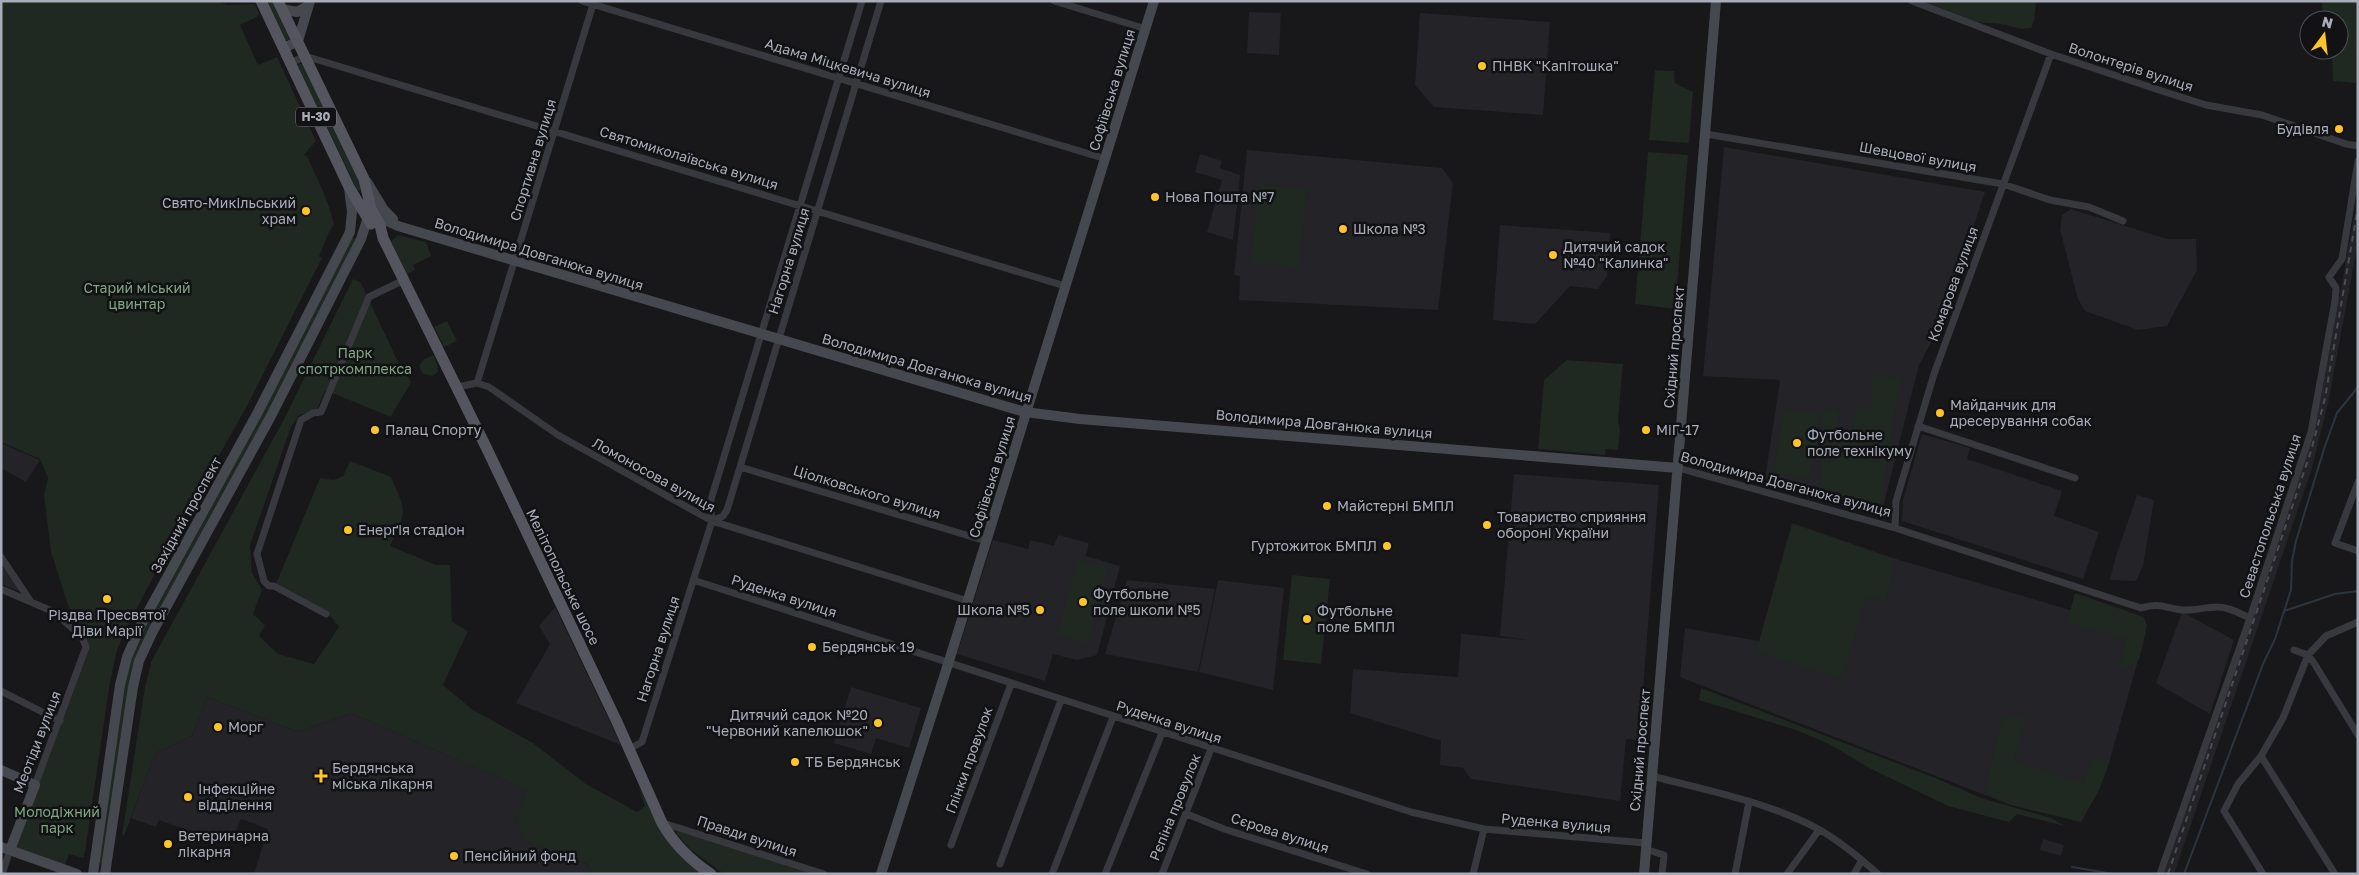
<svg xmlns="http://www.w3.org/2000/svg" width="2359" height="875" font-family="'Golos Text',sans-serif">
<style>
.built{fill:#242327}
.green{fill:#1f2821}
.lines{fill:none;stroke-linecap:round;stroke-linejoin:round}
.stream{stroke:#2c353f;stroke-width:2}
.street{stroke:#38393f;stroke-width:7}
.secondary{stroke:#46484f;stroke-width:10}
.primary{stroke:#54555e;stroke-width:11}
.rail{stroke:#4b4d54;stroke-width:2;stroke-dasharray:6 5;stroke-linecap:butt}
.poi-dot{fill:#fec52b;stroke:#121215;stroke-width:2}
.labels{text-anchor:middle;stroke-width:5;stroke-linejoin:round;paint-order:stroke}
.shield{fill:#121215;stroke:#7c7e88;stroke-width:1}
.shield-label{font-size:12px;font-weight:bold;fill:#a9adba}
.poi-label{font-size:14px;fill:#a9adba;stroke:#121215;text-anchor:start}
.street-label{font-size:14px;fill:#a9adba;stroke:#121215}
.park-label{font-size:14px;fill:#7fa784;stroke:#121215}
</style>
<rect width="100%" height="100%" fill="#18171a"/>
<path class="built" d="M1249,12L1281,13L1279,55L1247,53Z
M1420,13L1550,22L1543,115L1434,107L1415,85Z
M1724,147L1985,192L1942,322L1919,365L1882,511L1765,479L1780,380L1703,376Z
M1247,150L1442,168L1453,183L1438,310L1239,300L1240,276L1234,275Z
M1200,154L1222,161L1220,168L1240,175L1233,240L1207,232L1222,180L1195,172Z
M2358,195V242L2329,399L2311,471L2174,874H2164L2321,397Z
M2071,209L2167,239H2196L2197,270L2167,326L2138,330L2085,311L2078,299L2060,230L2062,215Z
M1500,225L1610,233L1607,276L1598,289L1570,286L1535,324L1493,320Z
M1922,434L1970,448L1967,459L2062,491L2054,516L2099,532L2083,579L1902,521L1903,500Z
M1,443L40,460L26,482L1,468Z
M1514,474L1659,485L1639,740L1626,739L1620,801L1471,779L1463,768L1440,765L1441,741L1350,713L1353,669L1458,677L1461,634L1527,640L1500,636Z
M2137,495L2154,500L2143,566L2136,581L2110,580L2116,556Z
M1792,523L1896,559L2146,632L2109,763L2099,790L2081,822L2011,805L1680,677L1685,628L1759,641Z
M1058,535L1089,543L1086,556L1120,566L1097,655L1077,660L1053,654L1045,681L957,654L993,540L1028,549L1030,540L1054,546Z
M1,559L21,592L1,584Z
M1127,580L1215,589L1198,672L1105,654Z
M1218,580L1284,588L1273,690L1199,672Z
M555,607L621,745L516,703L550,644L539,626Z
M2182,612L2234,640L2210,714L2156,683Z
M851,687L921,708L909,748L876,738L871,754L834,743Z
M207,697L298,732L351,713L528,790L516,821L559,855L589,865L591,874H254L268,829L241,819L233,838L230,837L227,844L159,820L156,827L131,818L152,761L158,752L192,736Z
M2043,839L2064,845L2061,856L2040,850Z"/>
<path class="green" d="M1,1H216L227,5L255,4L259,14L257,17L240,25L258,65L277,57L316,141L304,155L307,156C317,179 329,200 334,225C327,233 324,246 319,256L322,258L247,406L186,514L124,633L117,650L110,682L85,852L83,858L69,854L65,865L16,847L86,647L68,605L51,552L44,495L48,478L40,459L1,442Z
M266,1H274L291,37L288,40H285Z
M1923,1H2036L2034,21L2031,28L2022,29L2001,24L1976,22Z
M2322,1H2358L2356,83L2333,81L2332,58L2323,55V50H2339V20H2323Z
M300,64H303L363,187L361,191L357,190L298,66Z
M1655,70L1674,71L1675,83L1693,92L1689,143L1649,140Z
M1648,152L1688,155L1675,309L1635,304Z
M1258,184L1307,189L1299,268L1251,263Z
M398,235L426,242L431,256L413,265L415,270L407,274L391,241Z
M351,237L355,239L267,415L149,629L103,864L99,863L125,685L131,658L146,627L263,413Z
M353,279L361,283L399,364H401L411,382C405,394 397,404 391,417L325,390L317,410L299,415L291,427L250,545L252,573L262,590L253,614L265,625L259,636L278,654L314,664L339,627L326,611L276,584L320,478L334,480L343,476L350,461L391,477C407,514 407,509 390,546L436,565H450L452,622L468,631L443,685L473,710L533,743L586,784L637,812L645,806L638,784C657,824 665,848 703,874H591L589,865L528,842L516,821L527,790L351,713L298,732L207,697L192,736L158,752L152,761L124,836L122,835L145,687L151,662L283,421Z
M447,321L457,341L444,347L434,327Z
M433,355L437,364L438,372L432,376L422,373L419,366L424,359Z
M1567,360L1623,364L1618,421L1620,429L1618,450L1606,449L1605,455L1538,449L1544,380Z
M1872,375L1900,377L1881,506L1820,492L1823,409L1839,411L1837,434H1853L1855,407H1871Z
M1784,408L1820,414L1810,479L1773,473Z
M1793,524L1895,560L1886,602L1867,597L1842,679L1756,652Z
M1077,560L1108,568L1088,644L1057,635Z
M1292,575L1330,579L1321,664L1283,660Z
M2075,593L2144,617L2147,626L2139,660L2127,668H2118L2126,643L2124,639L2067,623Z
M1701,688L1938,779L1981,798L2051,818L2065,826L2017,814L2009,822L1948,806L1871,769L1829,744L1796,730L1699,700Z
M2002,717L2026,718L2014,761L2084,784L2093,757L2109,763L2099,790L2081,822L2011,805L1985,792Z
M677,831L816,874H724L690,849L677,834Z"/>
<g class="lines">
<path class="stream" d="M2284,611L2335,594L2358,591
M2072,867L2113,874
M2184,874L2263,664L2275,639L2291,590L2292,561L2296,541L2324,449L2337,413L2358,387"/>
<path class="street" d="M582,1L1106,159
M1054,1L1146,29
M1912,1L2051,54L2162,91L2206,105L2262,115L2346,144L2358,146
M291,63L305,56L1065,286
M1706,134L2003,184L2050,200L2089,207L2123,221
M477,383L594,1
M457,387L477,383L489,387L558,435L712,521L968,601
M1918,426L2075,478
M740,467L986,541
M1678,468L1895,528L2141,608C2161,602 2164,608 2182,610C2194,611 2205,607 2217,607C2229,607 2239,613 2250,618
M2358,482L2335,543L2358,551
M712,521L723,516L727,510L881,1
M1895,528L1896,501L1934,374L2051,54
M1,557L31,602L54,612L82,637L86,647L35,785
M693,580L1411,812L1484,829L1646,843
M1,589L31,602
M326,614L274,586H269L264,581L257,554L301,420L313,413L321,412L369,297L404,280
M2294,650L2308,655L2314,663L2358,735
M1,691L60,721
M629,749L642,742L712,521L710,503L862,1
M2261,756L2335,874
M1652,776C1708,791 1769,802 1820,830C1841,842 1860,858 1878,874
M1187,814L1224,829L1367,874
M663,823L824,874
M951,845L1011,684
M1645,849L1664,855L1662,874
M1000,864L1061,700
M2,874L10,850
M1052,874L1113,717
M1105,874L1162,733
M1162,874L1211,749
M1473,874L1484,829
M1735,874L1749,802
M1787,874L1819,830
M1854,874L1862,860
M2160,874L2250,618L2311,432L2335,301L2336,288L2329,277L2342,259L2358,161
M2263,874L2224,811L2238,784L2261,756L2283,718L2308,655L2326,636L2358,622"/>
<path class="secondary" d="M282,9L297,12L308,6
M284,48L298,41L310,1
M367,182L384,210L393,219
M373,211L387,221L398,226L1025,412L1080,419L1678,468
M1,770L35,785L10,850
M1,847L77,874
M93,874L120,685L127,657L141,625L258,412L350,232L352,212L349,188
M105,874L133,687L139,661L153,631L271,416L361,239L369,214
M881,874L949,661L1154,1
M1644,874L1716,1"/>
<path class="primary" d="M261,1L349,187L371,224
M278,1L364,179L371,209L380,225L383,238L487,449L617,722L662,823C674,844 690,860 711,874"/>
<path class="rail" d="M2168,874L2311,451L2325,398L2358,207"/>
</g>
<g class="poi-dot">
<circle cx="1482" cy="66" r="5"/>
<circle cx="2339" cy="129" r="5"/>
<circle cx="1155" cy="197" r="5"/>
<circle cx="306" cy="211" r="5"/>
<circle cx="1343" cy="229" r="5"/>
<circle cx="1553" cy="255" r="5"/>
<circle cx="1940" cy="413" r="5"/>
<circle cx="375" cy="430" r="5"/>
<circle cx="1646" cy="430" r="5"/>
<circle cx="1797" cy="443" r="5"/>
<circle cx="1327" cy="506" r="5"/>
<circle cx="1487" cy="525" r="5"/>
<circle cx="348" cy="530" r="5"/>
<circle cx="1387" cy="546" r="5"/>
<circle cx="107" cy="599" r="5"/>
<circle cx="1083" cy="602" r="5"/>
<circle cx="1040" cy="610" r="5"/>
<circle cx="1307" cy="619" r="5"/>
<circle cx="812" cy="647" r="5"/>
<circle cx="878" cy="723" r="5"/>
<circle cx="218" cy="727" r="5"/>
<circle cx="795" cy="762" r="5"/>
<path d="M318.5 768.5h5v5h5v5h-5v5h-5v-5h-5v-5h5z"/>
<circle cx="188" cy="797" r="5"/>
<circle cx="168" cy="844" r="5"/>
<circle cx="454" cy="856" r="5"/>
</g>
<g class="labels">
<rect class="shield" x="296" y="107.5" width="40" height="19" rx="4"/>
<g class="shield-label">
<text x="316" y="121">Н-30</text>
</g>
<g class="poi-label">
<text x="1492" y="71">ПНВК "Капітошка"</text>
<text x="2329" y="134" text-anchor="end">Будівля</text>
<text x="1165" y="202">Нова Пошта №7</text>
<text x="296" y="208" text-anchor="end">Свято-Микільський<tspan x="296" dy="16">храм</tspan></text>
<text x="1353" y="234">Школа №3</text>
<text x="1563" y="252">Дитячий садок<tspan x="1563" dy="16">№40 "Калинка"</tspan></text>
<text x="1950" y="410">Майданчик для<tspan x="1950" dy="16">дресерування собак</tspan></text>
<text x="385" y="435">Палац Спорту</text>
<text x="1656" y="435">МіГ-17</text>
<text x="1807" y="440">Футбольне<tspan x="1807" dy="16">поле технікуму</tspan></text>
<text x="1337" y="511">Майстерні БМПЛ</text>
<text x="1497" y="522">Товариство сприяння<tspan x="1497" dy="16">обороні України</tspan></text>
<text x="358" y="535">Енерґія стадіон</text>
<text x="1377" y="551" text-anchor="end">Гуртожиток БМПЛ</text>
<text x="1093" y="599">Футбольне<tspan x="1093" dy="16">поле школи №5</tspan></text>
<text x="1030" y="615" text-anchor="end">Школа №5</text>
<text x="1317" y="616">Футбольне<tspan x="1317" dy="16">поле БМПЛ</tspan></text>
<text x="107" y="620" text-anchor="middle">Різдва Пресвятої<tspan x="107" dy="16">Діви Марії</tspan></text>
<text x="822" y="652">Бердянськ 19</text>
<text x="868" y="720" text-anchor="end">Дитячий садок №20<tspan x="868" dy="16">"Червоний капелюшок"</tspan></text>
<text x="228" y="732">Морг</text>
<text x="805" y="767">ТБ Бердянськ</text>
<text x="332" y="773">Бердянська<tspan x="332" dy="16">міська лікарня</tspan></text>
<text x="198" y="794">Інфекційне<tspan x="198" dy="16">відділення</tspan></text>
<text x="178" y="841">Ветеринарна<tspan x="178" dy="16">лікарня</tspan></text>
<text x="464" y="861">Пенсійний фонд</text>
</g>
<g class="street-label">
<text transform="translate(2131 67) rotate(18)" y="5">Волонтерів вулиця</text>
<text transform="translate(848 68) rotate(17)" y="5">Адама Міцкевича вулиця</text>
<text transform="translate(1112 90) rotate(-73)" y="5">Софіївська вулиця</text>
<text transform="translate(1918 157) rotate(10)" y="5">Шевцової вулиця</text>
<text transform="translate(689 158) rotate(17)" y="5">Святомиколаївська вулиця</text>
<text transform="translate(533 160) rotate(-73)" y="5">Спортивна вулиця</text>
<text transform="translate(539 254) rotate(17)" y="5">Володимира Довганюка вулиця</text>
<text transform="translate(789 261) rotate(-73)" y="5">Нагорна вулиця</text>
<text transform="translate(1953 284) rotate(-70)" y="5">Комарова вулиця</text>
<text transform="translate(1674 347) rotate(-85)" y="5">Східний проспект</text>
<text transform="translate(927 368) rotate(16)" y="5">Володимира Довганюка вулиця</text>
<text transform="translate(1324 424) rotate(5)" y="5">Володимира Довганюка вулиця</text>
<text transform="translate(654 475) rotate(29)" y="5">Ломоносова вулиця</text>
<text transform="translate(992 477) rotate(-73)" y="5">Софіївська вулиця</text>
<text transform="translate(1786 484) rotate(15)" y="5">Володимира Довганюка вулиця</text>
<text transform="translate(867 492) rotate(17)" y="5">Ціолковського вулиця</text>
<text transform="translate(186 515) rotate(-61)" y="5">Західний проспект</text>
<text transform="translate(2270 516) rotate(-72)" y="5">Севастопольська вулиця</text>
<text transform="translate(563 577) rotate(64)" y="5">Мелітопольське шосе</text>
<text transform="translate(784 596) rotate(18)" y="5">Руденка вулиця</text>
<text transform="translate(658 649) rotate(-72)" y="5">Нагорна вулиця</text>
<text transform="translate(1169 722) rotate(18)" y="5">Руденка вулиця</text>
<text transform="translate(37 742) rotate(-69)" y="5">Меотіди вулиця</text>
<text transform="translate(1640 750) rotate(-85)" y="5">Східний проспект</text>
<text transform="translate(969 760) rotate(-70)" y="5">Глінки провулок</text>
<text transform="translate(1175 807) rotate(-68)" y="5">Рєпіна провулок</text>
<text transform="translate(1556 823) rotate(5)" y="5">Руденка вулиця</text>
<text transform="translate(1280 833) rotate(18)" y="5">Сєрова вулиця</text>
<text transform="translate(747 836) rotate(18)" y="5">Правди вулиця</text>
</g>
<g class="park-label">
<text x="137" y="293">Старий міський<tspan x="137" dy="16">цвинтар</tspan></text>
<text x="355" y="358">Парк<tspan x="355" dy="16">спотркомплекса</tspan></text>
<text x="57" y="817">Молодіжний<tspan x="57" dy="16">парк</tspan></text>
</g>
</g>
<rect width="2359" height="875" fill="none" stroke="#a9adba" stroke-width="5"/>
<g transform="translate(2324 35) rotate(15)"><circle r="24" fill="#121215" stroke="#4e5057"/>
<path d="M0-4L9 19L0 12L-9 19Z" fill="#fec52b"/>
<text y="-8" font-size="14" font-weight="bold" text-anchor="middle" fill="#a9adba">N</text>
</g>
</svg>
